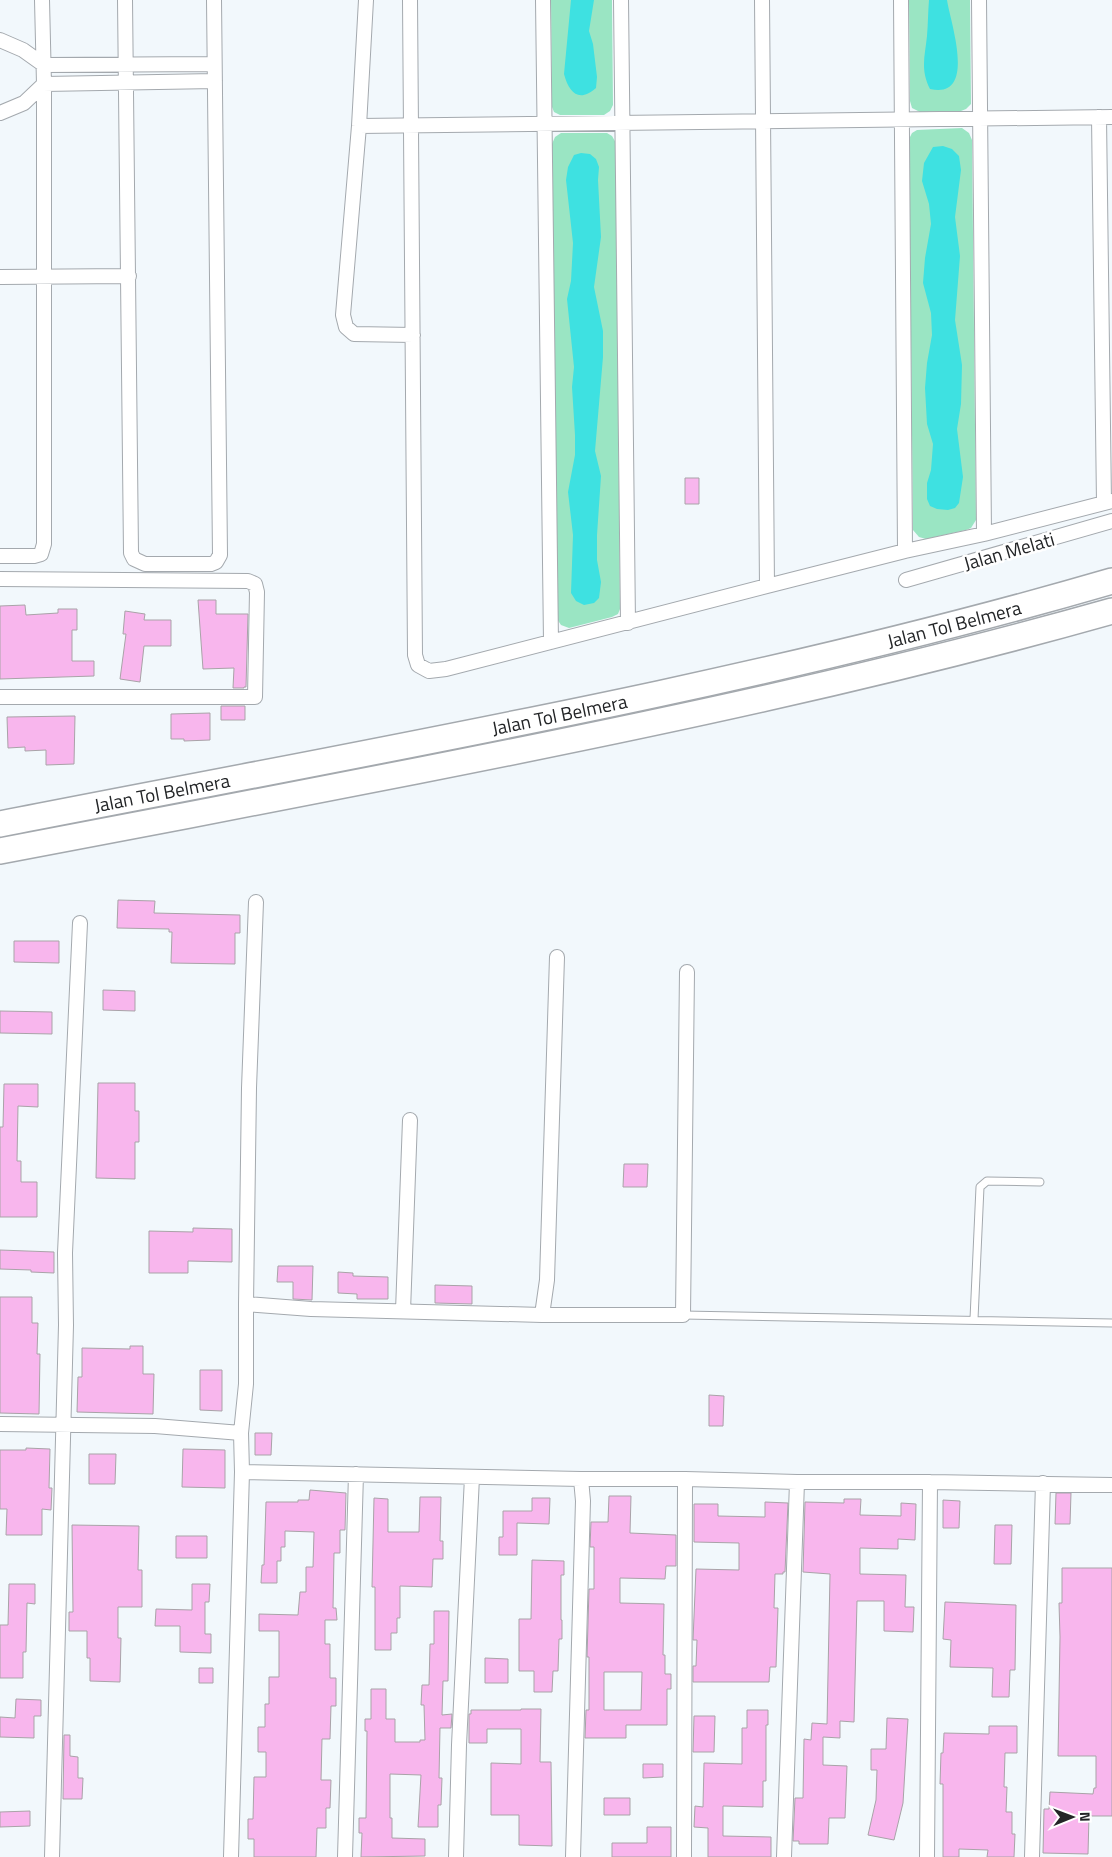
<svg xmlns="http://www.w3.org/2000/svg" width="1112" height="1857" font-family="'Titillium Web',sans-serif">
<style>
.green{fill:#9ae5c3}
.water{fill:#3ee1e1}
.building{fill:#f8b6ed;stroke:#a9a3a8;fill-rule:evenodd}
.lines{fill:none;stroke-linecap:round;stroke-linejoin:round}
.service-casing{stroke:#a4a9ae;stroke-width:9}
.minor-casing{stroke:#a4a9ae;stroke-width:16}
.motorway-casing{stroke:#a4a9ae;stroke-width:28}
.service{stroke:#fff;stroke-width:7}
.minor{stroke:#fff;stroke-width:14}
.motorway{stroke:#fff;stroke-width:25}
.labels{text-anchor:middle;stroke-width:5;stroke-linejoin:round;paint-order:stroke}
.street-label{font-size:19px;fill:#232527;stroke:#fff}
</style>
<rect width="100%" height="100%" fill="#f2f8fc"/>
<path class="green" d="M551,0H612L613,105L610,111L604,115H560L554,112L552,107Z
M909,0H970L971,104L966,109L961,111L920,112L912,108L910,101Z
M962,128L969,133L972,140L976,520L971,528L966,530L926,539L919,537L913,530L909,139L912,133L917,130Z
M561,133H607L612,136L616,143L620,609L618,614L612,617L569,628L561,625L557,619L552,144L555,137Z"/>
<path class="water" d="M571,0H594L589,31L593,44L597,77L596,88C579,103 569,93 564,74Z
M929,0H947C950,21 978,100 930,89C920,69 925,56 927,36C928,24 928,12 929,0Z
M943,146L952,149L959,156L961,170L955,217L960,256L955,320L962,365L961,404L957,429L963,477L959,503L955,508L948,510L937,509L930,506L927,499V483L931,470L933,444L927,424L925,388L927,363L932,335L931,313L923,283L925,258L931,224L929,204L922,181L924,163L933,147Z
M581,153L590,154L596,159L599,167L598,180L601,237L594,287L603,331V357L595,451L601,476L597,535V560L601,582L599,598L594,603L584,605L576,601L571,593L573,535L568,492L575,455V435L572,387L574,367L567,299L571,281L573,243L566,180L568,167L574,155Z"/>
<path class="building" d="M685,478H699V504H685Z
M198,600H216V614H248L246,687H244V688H233L234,668L203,669Z
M25,605L26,615L58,613V609H77V630H72V661H94V676L0,679V606Z
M125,611L145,614L144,620H171V646H144L140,682L120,679L126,634H123Z
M221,706H245V720H221Z
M210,713V740L184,741V739H171V714Z
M75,716L74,764L46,765V750L25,751V747L8,748L7,717Z
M118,900L155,901L154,913L240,915V933H235V964L171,963L172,932H169V929L117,928Z
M14,941H59V963L14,962Z
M103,990L135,991V1011L103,1010Z
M0,1011L52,1012V1034L0,1033Z
M98,1083H135V1111H139V1142H135V1179L96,1178Z
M4,1084H38V1107L18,1106L17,1161H21V1182H37V1217H0V1127H3Z
M624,1164H648L647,1187H623Z
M193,1228L232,1229V1262L188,1261V1273H149V1231L193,1232Z
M0,1250L54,1252V1273L31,1272V1270L0,1269Z
M278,1266H313L312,1300L293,1299V1282H277Z
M338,1272L353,1273V1276L388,1277V1299H357V1294L338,1293Z
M435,1285L472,1286V1304L435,1303Z
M0,1297H32V1323H38L37,1354H40L39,1414L0,1413Z
M130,1346H143V1374H154L153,1414L77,1412L78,1377H82V1348L130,1349Z
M200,1370H222V1411L200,1410Z
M709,1395L724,1396L723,1426H709Z
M255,1433H272L271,1455H255Z
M26,1448L50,1449L49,1488H52L51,1510L42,1509V1535H6L7,1509H0V1450H26Z
M183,1449L225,1450V1488L182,1487Z
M89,1454H116L115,1484H89Z
M310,1490L346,1493L345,1530H340V1553H334L333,1608H336L337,1620H325V1644H330V1678H336V1706H331L330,1739H322L321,1780H331L330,1808H326V1828H317L316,1857H254V1839H248V1819H253L254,1777H266V1752H258V1727H265V1704H269V1677H279V1631H259V1614L298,1615L300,1592H306V1567H313L314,1532L285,1531V1547H281V1561H277V1583H261L262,1565H264L266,1502H298V1500H309Z
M1056,1493H1071L1070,1524H1055Z
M609,1496H631L630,1533L676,1535V1566H666L665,1579L620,1578V1603L664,1604L663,1655H665V1674H671V1689H667V1725H626V1738H585L586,1710H589V1657H587L589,1589H594V1547H590L591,1522H608ZM604,1672H642L641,1710H604Z
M420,1497H441L440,1541H443V1559H433L432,1587L400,1586V1618H397V1633H391V1650H375V1587H372L374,1498L388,1499V1532H419Z
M532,1498H550L549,1524L517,1523V1555H499V1537H503V1511H532Z
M844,1499H861L860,1515L901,1516V1503L916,1504L915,1540L898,1539V1549L860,1548V1574L906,1575L905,1607H914L913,1632L884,1631V1601H857L854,1722L840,1721V1738L823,1737V1765L847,1766L845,1818H829L828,1844H799V1841H793L795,1798H803L804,1739L811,1740L812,1723L827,1724L830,1574L803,1572L805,1502L844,1503Z
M943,1500L960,1501L959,1528H943Z
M765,1502L788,1503L785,1572H783V1574H775L774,1608H778L776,1667H770L769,1682H693V1666H696L697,1640H693L696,1569L739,1570V1543L694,1542V1504H718V1516L765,1517Z
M72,1525L139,1526L138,1570H142V1607H118V1638H121L120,1682L90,1681V1658H87V1631H69V1612H73Z
M995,1525H1012L1011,1564H994Z
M176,1536H207V1558H176Z
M532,1560L564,1561V1575H561V1620H562V1639H559L558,1671H553L552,1692H534V1671H519V1619H531Z
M1062,1568H1112V1816H1089L1088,1854L1043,1853L1044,1809H1049L1050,1792L1093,1794L1094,1788H1096V1756H1058L1060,1637L1059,1603H1062Z
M9,1584H35V1604L27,1603L26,1652H23V1678H0V1625H8Z
M192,1584H210L209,1602H205V1634H211V1653L180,1652V1626H155L156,1609L192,1610Z
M945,1602L1016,1605L1015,1670H1010L1009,1697H992L993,1668L950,1667L951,1640L943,1639Z
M434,1611H449L448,1681H443L442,1715L452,1714L451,1728H440L439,1778H442L441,1805H438V1827H418L421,1775L390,1774V1818H392V1838L425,1839V1856L361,1857L362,1833H359V1818H366L367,1731H365V1719H371V1689H386V1719H395V1742H420V1740H425L424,1705H421L422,1685H429L430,1644H434Z
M485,1658L508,1659V1683H485Z
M199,1668H213V1683H199Z
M16,1699L41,1700V1716H34V1738L0,1737V1717L15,1718Z
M521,1709H541L540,1762H551L552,1846L519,1845V1815H491V1763L521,1764V1729H487V1743H469V1714H471V1710H521Z
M747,1710H768V1725H766V1781H763V1807L723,1806V1836L771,1837V1857H708V1828L694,1827L695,1806L703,1807L704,1763L742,1764V1728H747Z
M694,1716H715L714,1752H693Z
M887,1718L908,1719L903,1803L894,1840L868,1835L876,1800L877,1770H871V1749H886Z
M989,1726H1017V1753H1005L1004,1787H1007L1006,1812H1012V1834H1015L1014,1857H987L988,1850L959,1849V1857H943V1784H940L941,1753H943L944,1733L989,1734Z
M64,1735H70V1756L78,1757V1778H83L82,1799H63Z
M643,1764H663V1777L643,1778Z
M604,1798H630V1815H604Z
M30,1811V1826L0,1827V1812Z
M647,1827H671V1857H612V1843H647Z"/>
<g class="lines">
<defs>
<path id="service" d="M683,1315L1112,1323
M974,1319L980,1187L987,1181L1040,1182"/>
<path id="minor" d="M125,0L131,553L134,559L145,564H211L216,562L220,555L214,0
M366,0L359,126L343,315L346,327L354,334L413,335
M410,0L415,655L418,665L429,671L446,669L767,586L905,551L984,534L1112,501
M543,0L551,642
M621,0L628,623
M762,0L767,586
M901,0L905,551
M979,0L984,534
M0,40L23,50L44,65L214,64
M0,113L24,103L44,84L215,81
M1099,117L1104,503
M359,126L1112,117
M0,277L129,276
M0,556H34L41,554L44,544V84L42,0
M0,579L248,581L255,584L257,592L255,697H0
M906,580L1112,521
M246,1304L249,1088L256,902
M403,1311L410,1120
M542,1315L547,1280L557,957
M0,1424L155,1426L241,1433
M242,1472L581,1479H685L797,1482H930L1112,1485
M52,1857L66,1325L65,1253L80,923
M231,1857L242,1472L241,1433L246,1384V1304L311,1309L542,1315H683L687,972
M345,1857L356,1474
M456,1857L459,1745L472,1477
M573,1857L583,1501L581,1479
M684,1857L685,1479
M784,1857L797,1482
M927,1857L930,1482
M1032,1857L1043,1483"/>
<g id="motorway">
<path id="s1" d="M0,824C372,751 748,687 1112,581"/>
<path d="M0,851C139,825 277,798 416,771C650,725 882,676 1112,611"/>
</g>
</defs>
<use href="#service" class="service-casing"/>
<use href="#minor" class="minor-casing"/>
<use href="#motorway" class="motorway-casing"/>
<use href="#service" class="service"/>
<use href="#minor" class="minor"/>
<use href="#motorway" class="motorway"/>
</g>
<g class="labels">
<g class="street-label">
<text transform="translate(1009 551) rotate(-16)" y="7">Jalan Melati</text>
<text dy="7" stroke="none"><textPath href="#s1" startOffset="975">Jalan Tol Belmera</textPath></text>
<text dy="7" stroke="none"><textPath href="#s1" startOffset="570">Jalan Tol Belmera</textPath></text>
<text dy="7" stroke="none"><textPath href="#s1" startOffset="165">Jalan Tol Belmera</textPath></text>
</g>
</g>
<g transform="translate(1072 1817) rotate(89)" stroke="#ffffff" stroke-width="4" paint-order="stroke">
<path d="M0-4L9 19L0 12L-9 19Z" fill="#232527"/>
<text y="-8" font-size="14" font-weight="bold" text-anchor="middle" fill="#232527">N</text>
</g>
</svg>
